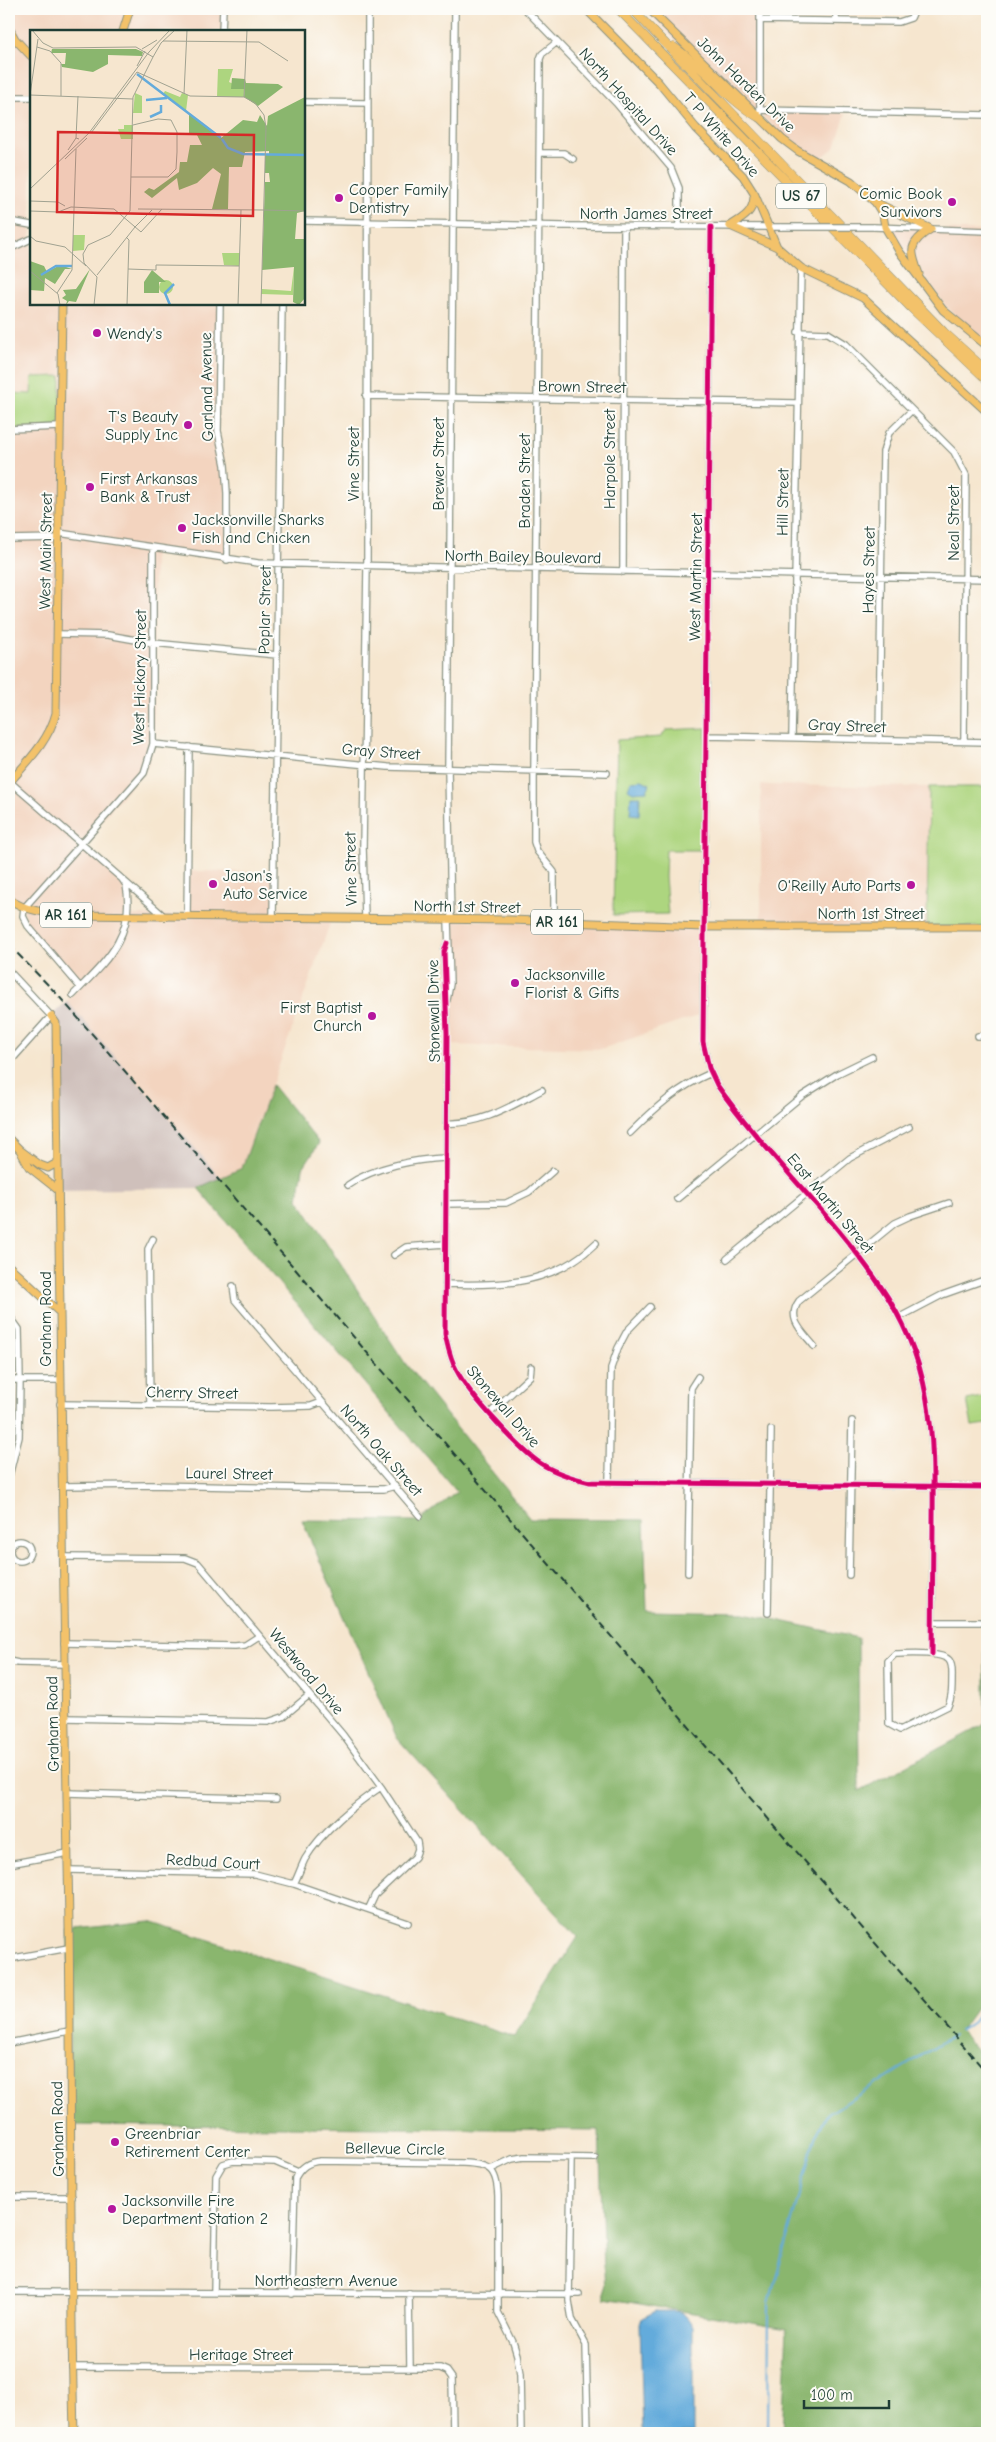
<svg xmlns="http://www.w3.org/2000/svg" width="996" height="2442" font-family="'Comic Neue',sans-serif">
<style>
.built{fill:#f3d4bf}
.industrial{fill:#cfc0bb}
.green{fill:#add57f;stroke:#66895a}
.forest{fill:#8ab66e;stroke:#547a51}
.water{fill:#64abdb;stroke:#427488}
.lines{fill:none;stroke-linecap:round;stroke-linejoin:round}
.stream{stroke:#64abdb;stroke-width:2}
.minor-casing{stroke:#8a9282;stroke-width:8}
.major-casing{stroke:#8a9282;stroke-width:9}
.highway-casing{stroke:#8a9282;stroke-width:9}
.minor{stroke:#fff;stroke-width:5.5}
.major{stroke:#f3c26a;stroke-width:7}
.highway{stroke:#f3c26a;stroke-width:8}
.rail{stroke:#1f3d34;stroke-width:2;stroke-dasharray:8 4;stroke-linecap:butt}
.minor-bridge-casing{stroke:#8a9282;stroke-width:8;stroke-linecap:butt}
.minor-bridge{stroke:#fff;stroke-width:5.5}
.cycleway-casing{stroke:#fdfcf7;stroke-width:8}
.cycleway{stroke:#d6006c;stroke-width:5}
.poi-dot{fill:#b5179e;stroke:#fdfcf7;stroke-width:2}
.labels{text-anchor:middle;stroke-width:4;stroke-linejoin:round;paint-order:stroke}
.shield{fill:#fdfcf7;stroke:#62766e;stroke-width:1}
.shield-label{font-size:15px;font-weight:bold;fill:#1f3d34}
.street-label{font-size:16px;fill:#1f3d34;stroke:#fdfcf7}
.poi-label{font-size:16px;fill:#1f3d34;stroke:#fdfcf7;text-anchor:start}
.inset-river{fill:none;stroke:#64abdb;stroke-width:2.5}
.inset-road{fill:none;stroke:#a0a291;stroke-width:1}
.view{fill:#d62828;fill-opacity:0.15;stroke:#d62828;stroke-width:2.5}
.inset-edge{fill:none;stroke:#1f3d34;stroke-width:2.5}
</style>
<rect width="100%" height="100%" fill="#fdfcf7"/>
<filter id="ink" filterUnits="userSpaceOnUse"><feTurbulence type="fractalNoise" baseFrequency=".02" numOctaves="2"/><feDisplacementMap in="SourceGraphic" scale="10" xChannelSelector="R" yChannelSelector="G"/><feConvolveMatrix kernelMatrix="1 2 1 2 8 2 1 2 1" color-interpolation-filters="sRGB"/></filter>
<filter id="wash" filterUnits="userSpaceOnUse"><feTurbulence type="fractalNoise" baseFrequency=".0096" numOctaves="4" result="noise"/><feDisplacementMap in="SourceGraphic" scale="20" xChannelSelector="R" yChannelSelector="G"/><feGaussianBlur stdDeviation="1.12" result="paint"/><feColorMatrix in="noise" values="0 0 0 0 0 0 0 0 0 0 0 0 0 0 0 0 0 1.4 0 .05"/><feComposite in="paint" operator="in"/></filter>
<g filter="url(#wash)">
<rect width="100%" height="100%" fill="#f6e6cf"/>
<path class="built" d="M9,9H223L222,31H31V304H220L218,431L225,465L227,560L154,550L153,744L148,766L82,843L126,885V915L187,916L188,871L274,872V917L332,918L242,1168L221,1178L67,1001L80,987L28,926L23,908L9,899Z
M644,9H760L758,114L679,45Z
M765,112L846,113L835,147L820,159L799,149L784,138L763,117Z
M885,227L987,231V346L946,306L904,248Z
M761,785L929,787L927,927H761Z
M448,920L704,927L703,1014L601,1049L447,1045Z"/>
<path class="industrial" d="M67,1001L221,1178L198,1188L58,1190L56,1023L51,1016Z"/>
<path class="green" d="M61,376L60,427L9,429V393L31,394L32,377Z
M706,728L705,850H666L665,877L668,914L613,915L617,740L661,737L666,730Z
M929,787H987V927H927Z
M987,1396V1424L972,1426L967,1400Z"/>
<path class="forest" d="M272,1085L319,1143L303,1168L298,1199L405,1363L530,1519L644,1520L647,1611L745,1613L858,1638L859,1791L985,1724V1634H987V1993L960,2031L987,2063V2433H782L787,2329L605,2298L599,2130L71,2125L68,1930L150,1921L514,2037L578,1937L397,1738L302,1520L419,1521L457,1492L198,1188L242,1168Z"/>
<path class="water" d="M642,780L650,784L647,791L633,792L628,789L631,781Z
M631,796H640L639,815L630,814Z
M656,2311C676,2312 683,2307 693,2327V2433H643L640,2324L642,2318Z"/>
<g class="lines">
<path class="stream" d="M960,2031L973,2022L987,2002
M768,2433L769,2303L815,2137L828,2114L953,2036"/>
</g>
</g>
<g filter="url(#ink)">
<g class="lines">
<defs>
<path id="minor" d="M525,9L616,103L671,168L679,188V227
M760,20L899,22L911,18L915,9
M836,21V9
M222,31L223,9
M9,97H31
M304,102L367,103
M761,110L987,115
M760,113V9
M540,153H564L573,159
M9,221L31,225
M304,221L564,226L782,227
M711,227L703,1042L709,1068L717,1085C766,1155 831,1213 879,1284C933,1362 934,1431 933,1522C933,1566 932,1610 932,1654
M873,227L987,231
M9,249L31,239
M220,304L218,431L225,465L227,493V560
M798,332L828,333L846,344L954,452L966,475L964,741
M366,396L797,403
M9,429L60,427
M59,533L258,563L987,579
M9,539L59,538
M623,572L624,227
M58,634L108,635L153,643L277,655
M706,736L987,742
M792,737L801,268
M879,740L883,452L889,433L911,411
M153,744L388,767L607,773
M9,781L122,879L126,885C136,936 105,962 73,995
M123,880L165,917
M187,916L189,747
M273,917L282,304
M365,918L363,847L367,566L368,9
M451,920L448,769L455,9
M554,922V872L537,851L534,842V770L540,59L542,54L557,42
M447,943L444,952L447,1033L445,1334C448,1347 450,1359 457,1371C468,1393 519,1449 540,1463C555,1473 572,1478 590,1482L987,1487
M9,971L51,1016L9,1063
M80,987L28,926L23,916L24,908L144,773L153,744V549
M447,1000L450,984L448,920
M978,1036L987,1035
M446,1123C482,1125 511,1106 542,1090
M630,1133C655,1108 678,1087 711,1073
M348,1185C373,1167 416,1159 446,1158
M677,1199L802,1096L837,1074L872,1057
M445,1204L506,1203L529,1192L553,1171
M394,1255L406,1247L445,1244
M727,1259L850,1158L909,1127
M445,1284C502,1286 553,1285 596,1243
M233,1286L235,1300L420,1516
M9,1315L19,1329L20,1380L19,1437L9,1476
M900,1317L942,1295L987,1279
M814,1346C803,1332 786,1319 799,1301L895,1223L910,1216L949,1203
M9,1380H59
M60,1404L271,1407L311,1406L322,1402
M150,1405L148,1249L153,1239
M490,1413L530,1376L531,1367
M609,1482L611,1368L618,1348L627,1331L650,1307
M63,1486L150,1485L351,1489H384L395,1486
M10 1551a10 10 0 1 1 20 0a10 10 0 1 1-20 0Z
M64,1557L185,1558L198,1563L343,1735L381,1787L417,1842L418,1849L415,1857L375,1895L369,1908
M688,1573L691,1388L698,1377
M849,1575L852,1421
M768,1613L771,1430
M932,1622H980
M64,1643L235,1646L245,1645L259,1636
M895,1654C907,1654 940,1651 949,1660C953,1665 952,1673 952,1679C952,1689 952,1697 948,1706L900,1730L889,1724L888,1661Z
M9,1661L18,1663L65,1664
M66,1718L268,1722L283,1717L308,1696
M67,1793L276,1799
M9,1864L68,1853
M69,1870L255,1874L294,1884L408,1923
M294,1884C298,1876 301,1867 305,1859C321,1832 355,1804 381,1787
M9,1959L68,1948
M9,2043L69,2031
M571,2158L569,2301L572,2319L586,2345L588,2433
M491,2169L512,2159L524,2157L595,2158
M9,2197H72
M9,2292L579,2294
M214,2293L216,2176L223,2164L233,2161L275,2162L298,2172
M409,2293L410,2368
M292,2294L295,2178C301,2167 308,2162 320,2161L463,2163C489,2164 497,2168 498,2196V2312L513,2342L517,2355L520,2375L521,2433
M72,2367L440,2368L447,2371L452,2378L453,2433"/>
<path id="major" d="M586,9L659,83L696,128L743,176L755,195L777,247L801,268L863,298L987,412
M649,9L782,139L798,151L851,181L875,202L883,215L885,227L899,251L943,310L987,346
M9,28L15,39L31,56
M123,31L130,9
M875,202L931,229
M730,226L777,247
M730,226C743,218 753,213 754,197
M919,274C910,251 908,243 931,229
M9,783C27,762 49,741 56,713L62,304
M9,899C28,913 52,913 75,915L510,920L704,927H987
M51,1016L56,1023C59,1304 64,1585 68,1866C72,2055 69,2244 74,2433
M9,1139L20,1150L29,1167L58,1190
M20,1150L40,1165L48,1168L57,1163
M9,1266L58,1311"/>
<path id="highway" d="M618,9L911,308L987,380
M632,9L944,332L987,371
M674,47C705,67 726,99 758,117"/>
</defs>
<use href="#minor" class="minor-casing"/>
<use href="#major" class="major-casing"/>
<use href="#highway" class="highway-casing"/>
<use href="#minor" class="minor"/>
<use href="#major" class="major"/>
<use href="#highway" class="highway"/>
<path class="rail" d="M9,945L56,993L123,1069L987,2073"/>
<defs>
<path id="minor-bridge" d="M782,227H873"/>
</defs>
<use href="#minor-bridge" class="minor-bridge-casing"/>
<use href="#minor-bridge" class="minor-bridge"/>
<defs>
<path id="cycleway" d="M711,227L703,1042L709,1068L717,1085C766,1155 831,1213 879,1284C933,1362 934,1431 933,1522C933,1566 932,1610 932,1654
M447,943L444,952L447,1033L445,1334C448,1347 450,1359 457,1371C468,1393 519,1449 540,1463C555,1473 572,1478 590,1482L987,1487"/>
</defs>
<use href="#cycleway" class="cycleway-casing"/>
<use href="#cycleway" class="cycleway"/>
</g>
</g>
<g class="poi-dot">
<circle cx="339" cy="198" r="5"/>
<circle cx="952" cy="202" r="5"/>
<circle cx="97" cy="333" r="5"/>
<circle cx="188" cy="425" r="5"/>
<circle cx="90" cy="487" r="5"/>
<circle cx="182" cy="528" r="5"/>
<circle cx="213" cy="884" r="5"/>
<circle cx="911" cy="885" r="5"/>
<circle cx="515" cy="983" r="5"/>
<circle cx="372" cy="1016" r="5"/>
<circle cx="115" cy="2142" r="5"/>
<circle cx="112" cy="2209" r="5"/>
</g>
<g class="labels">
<g class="shield">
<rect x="776" y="183.5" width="50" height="25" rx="4"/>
<rect x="40" y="902.5" width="52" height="25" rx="4"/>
<rect x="531" y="909.5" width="52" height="25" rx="4"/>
</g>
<g class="shield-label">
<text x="801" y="201">US 67</text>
<text x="66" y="920">AR 161</text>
<text x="557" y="927">AR 161</text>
</g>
<g class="street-label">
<text transform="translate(747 84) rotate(44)" y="6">John Harden Drive</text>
<text transform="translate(629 101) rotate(48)" y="6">North Hospital Drive</text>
<text transform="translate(722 134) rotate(49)" y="6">T P White Drive</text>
<text x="646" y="219">North James Street</text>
<text transform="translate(582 386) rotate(1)" y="6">Brown Street</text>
<text transform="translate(206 387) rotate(-91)" y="6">Garland Avenue</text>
<text transform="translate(609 459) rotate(-90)" y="6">Harpole Street</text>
<text transform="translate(353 464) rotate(-90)" y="6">Vine Street</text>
<text transform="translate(438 464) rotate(-90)" y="6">Brewer Street</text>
<text transform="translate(524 481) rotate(-90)" y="6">Braden Street</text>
<text transform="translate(782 502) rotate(-89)" y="6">Hill Street</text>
<text transform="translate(953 523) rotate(-90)" y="6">Neal Street</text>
<text transform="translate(45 551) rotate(-89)" y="6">West Main Street</text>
<text transform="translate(523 556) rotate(1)" y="6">North Bailey Boulevard</text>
<text transform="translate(868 570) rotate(-89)" y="6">Hayes Street</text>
<text transform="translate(695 577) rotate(-89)" y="6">West Martin Street</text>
<text transform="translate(264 610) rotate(-89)" y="6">Poplar Street</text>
<text transform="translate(139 677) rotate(-89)" y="6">West Hickory Street</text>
<text transform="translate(847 725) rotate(2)" y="6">Gray Street</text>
<text transform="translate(381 751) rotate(4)" y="6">Gray Street</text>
<text transform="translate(350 869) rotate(-91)" y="6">Vine Street</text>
<text transform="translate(467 906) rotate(1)" y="6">North 1st Street</text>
<text x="871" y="919">North 1st Street</text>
<text transform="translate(433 1011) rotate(-91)" y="6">Stonewall Drive</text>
<text transform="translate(831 1203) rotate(50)" y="6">East Martin Street</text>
<text transform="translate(45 1319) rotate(-90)" y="6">Graham Road</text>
<text transform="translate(192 1392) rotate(1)" y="6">Cherry Street</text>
<text transform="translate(504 1406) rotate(49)" y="6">Stonewall Drive</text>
<text transform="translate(382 1450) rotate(49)" y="6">North Oak Street</text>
<text transform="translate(229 1473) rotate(1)" y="6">Laurel Street</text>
<text transform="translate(307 1671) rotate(50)" y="6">Westwood Drive</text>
<text transform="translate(52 1724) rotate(-91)" y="6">Graham Road</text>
<text transform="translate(213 1861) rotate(3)" y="6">Redbud Court</text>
<text transform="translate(57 2129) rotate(-91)" y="6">Graham Road</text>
<text transform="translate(395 2148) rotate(1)" y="6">Bellevue Circle</text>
<text x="326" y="2286">Northeastern Avenue</text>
<text x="241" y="2360">Heritage Street</text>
</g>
<g class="poi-label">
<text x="349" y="195">Cooper Family<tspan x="349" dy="18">Dentistry</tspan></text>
<text x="942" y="199" text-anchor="end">Comic Book<tspan x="942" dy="18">Survivors</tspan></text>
<text x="107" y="339">Wendy's</text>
<text x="178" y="422" text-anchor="end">T's Beauty<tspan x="178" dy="18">Supply Inc</tspan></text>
<text x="100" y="484">First Arkansas<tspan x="100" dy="18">Bank &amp; Trust</tspan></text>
<text x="192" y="525">Jacksonville Sharks<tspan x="192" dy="18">Fish and Chicken</tspan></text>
<text x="223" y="881">Jason's<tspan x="223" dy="18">Auto Service</tspan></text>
<text x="901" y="891" text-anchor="end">O'Reilly Auto Parts</text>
<text x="525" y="980">Jacksonville<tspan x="525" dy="18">Florist &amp; Gifts</tspan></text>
<text x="362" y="1013" text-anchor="end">First Baptist<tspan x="362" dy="18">Church</tspan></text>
<text x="125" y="2139">Greenbriar<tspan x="125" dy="18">Retirement Center</tspan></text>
<text x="122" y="2206">Jacksonville Fire<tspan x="122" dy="18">Department Station 2</tspan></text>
</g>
</g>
<g transform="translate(30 30)">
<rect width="275" height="275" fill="#f6e6cf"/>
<path d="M188,39H203L199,52L215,59L214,67H187ZM135,61L150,67L152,63L158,65L156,81L133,64ZM105,63L112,66V83H103ZM94,95H103V109H91L88,99H94ZM43,205H55L54,220L43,221ZM192,223H210L209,236L194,235ZM264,237L263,265L231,264L232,259L261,261ZM129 257a7 7 0 1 1 14 0a7 7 0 1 1-14 0Z" fill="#add57f"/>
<path d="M22,19H106L113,22L112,26L78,25V34L63,42L32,37L31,34H35L36,23H21ZM202,48L215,49L216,53L248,54L253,57L228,76L214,67L215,59H201ZM275,67V181L267,183L265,209H275V268L269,275L263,272L264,237L232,240L235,152H240L239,143H235V124H239V121L215,122L212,137H199L198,179H182L191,144L183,138L167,153L149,160L147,148L122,168L114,162L119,158L124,160L149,142L150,132H157L160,115H172L167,105H159V84L191,108L213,90L227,92L230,85L237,96L238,86ZM0,231L14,236L17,242L30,235L42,239H35L25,254L15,248L14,261L0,260ZM60,239L46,272L39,271L36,275L37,271L32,268L36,265L33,260L46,259ZM122,240L136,252H129V263H114V252Z" fill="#8ab66e"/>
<path class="inset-river" d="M107,44L191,108M116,70L137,68M120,87L131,82V75M192,109L198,118L213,124L275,125M11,245L26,236H42M140,275L135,263L144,254"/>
<path class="inset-road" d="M2,0L13,13L23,18L106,17L123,27L103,67L100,181L80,205L58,215L53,224L54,233L67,247L64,275M133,11L229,12L258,31M7,17L20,21L31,33V66M112,19L127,10M123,27L131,13L145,0M107,36L115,21M154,64L157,0M0,65L103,69M0,65L8,9M214,67L217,0M61,103L107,42L160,66L214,67L225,73L234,85L236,98L231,275M46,108L48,66M38,120L46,108L49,109M35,129L57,108M101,147H138L146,139L147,122V102L141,90L128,89L103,95M0,159L59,103L119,22L140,0M0,171L28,172L35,176M108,179L234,180M234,180L275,181M0,181L28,182L41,177L84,179L111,202L132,179M105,197L122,180M0,206L6,211L35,217L56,236M96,207L99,210L97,275M98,239L126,240V235L209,236M0,241L28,264L30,275M67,245L105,197M27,263L42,240L46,119M208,275L211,180"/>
<path class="view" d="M28,102L224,105L223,186L27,182Z"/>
<rect width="275" height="275" class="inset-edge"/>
</g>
<rect width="996" height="2442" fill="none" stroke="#fdfcf7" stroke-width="30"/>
<path d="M804 2400v8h85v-8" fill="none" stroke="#1f3d34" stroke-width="2.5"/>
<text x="811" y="2400" font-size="15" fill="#1f3d34" stroke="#fdfcf7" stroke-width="4" paint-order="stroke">100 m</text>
</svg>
